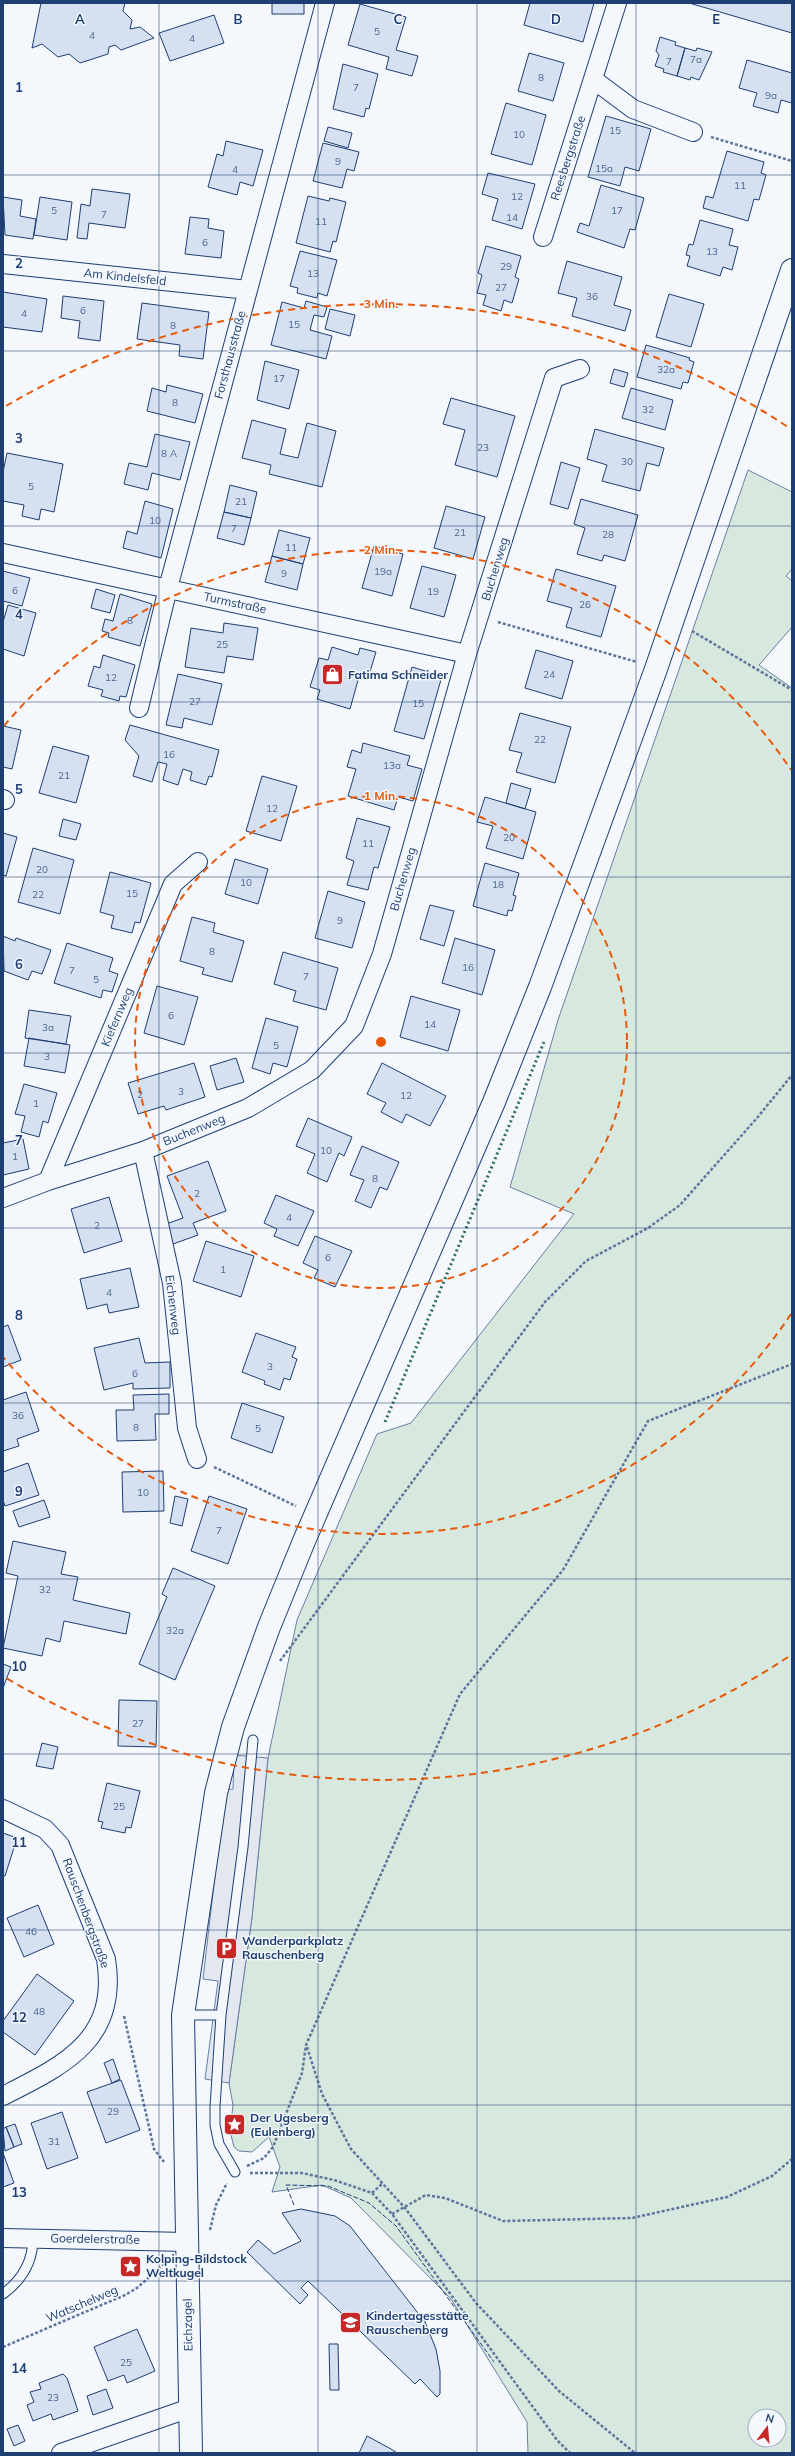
<svg xmlns="http://www.w3.org/2000/svg" width="795" height="2456" font-family="Mulish,sans-serif">
<style>
.green{fill:#d7e8df;stroke:#687fa3;fill-rule:evenodd}
.parking{fill:#e3e8f0;stroke:#687fa3}
.building{fill:#d5e0f0;stroke:#1d3f73}
.lines{fill:none;stroke-linecap:round;stroke-linejoin:round}
.lane-casing{stroke:#1d3f73;stroke-width:11}
.street-casing{stroke:#1d3f73;stroke-width:20}
.secondary-casing{stroke:#1d3f73;stroke-width:24}
.path{stroke:#5e769c;stroke-width:2.5;stroke-dasharray:3 2;stroke-linecap:butt}
.lane{stroke:#f4f7fb;stroke-width:9}
.street{stroke:#f4f7fb;stroke-width:18}
.secondary{stroke:#f4f7fb;stroke-width:22}
.hedge{stroke:#2c6c60;stroke-width:3;stroke-dasharray:2 3;stroke-linecap:butt}
.fence{stroke:#1d3f73;stroke-width:1;stroke-dasharray:5 2;stroke-linecap:butt}
.grid{fill:none;stroke:#1d3f73;stroke-width:1;stroke-opacity:0.55}
.ring{fill:none;stroke:#e8590c;stroke-width:2;stroke-dasharray:7 5}
.labels{text-anchor:middle;stroke-width:3;stroke-linejoin:round;paint-order:stroke}
.number-label{font-size:10px;fill:#4b6792}
.street-label{font-size:12px;fill:#1d3f73;stroke:#f4f7fb}
.poi-label{font-size:12px;font-weight:bold;fill:#1d3f73;stroke:#f4f7fb;text-anchor:start}
.grid-label{font-size:13px;text-anchor:middle;font-weight:bold;fill:#1d3f73;stroke:#f4f7fb;stroke-width:3;stroke-linejoin:round;paint-order:stroke}
.centre{fill:#e8590c;stroke:#f4f7fb;stroke-width:2}
.ring-label{font-size:12px;text-anchor:middle;font-weight:bold;fill:#e8590c;stroke:#f4f7fb;stroke-width:3;stroke-linejoin:round;paint-order:stroke}
</style>
<rect width="100%" height="100%" fill="#f4f7fb"/>
<path class="green" d="M748,470L792,492V569L786,576L792,581V627L759,665L792,688V2453H528L527,2422L451,2299L351,2198L322,2185L272,2192L280,2167L269,2137L252,2152L239,2151L234,2147L230,2131L233,2105L229,2083L252,1917L268,1758L297,1620L377,1434L411,1423L574,1214L510,1187L558,1020ZM755,2416H779V2440H755Z"/>
<path class="parking" d="M234,1755L268,1758L252,1917L229,2083L205,2079L218,1981L203,1979L225,1790L233,1789Z"/>
<path class="building" d="M41,3H125L123,11L132,20L130,29L140,27L154,38L121,50L115,45L109,47L108,54L80,63L69,54L58,57L42,44L32,48Z
M272,3H304V14H272Z
M530,3H594L583,42L524,25Z
M689,3H792V33Z
M360,4L406,17L396,50L418,56L412,76L386,69L389,57L348,45Z
M214,15L224,43L170,61L159,33Z
M660,37L676,42L675,45L685,48L677,76L663,72L664,69L655,66L659,55L656,51Z
M685,48L696,51L697,48L712,52L699,80L691,77L690,80L677,76Z
M529,53L564,63L553,101L518,91Z
M747,60L792,73V103L781,100L778,113L753,106L757,93L739,88Z
M343,64L378,74L369,109L366,108L364,117L333,109Z
M506,103L546,115L532,165L491,154Z
M606,116L651,129L639,171L625,167L620,186L588,177Z
M328,127L352,133L348,148L324,141Z
M226,141L263,150L253,186L240,182L237,195L208,187L217,154L223,156Z
M323,143L359,152L354,171L347,169L342,188L313,181Z
M727,151L764,162L761,173L766,175L759,200L754,199L748,221L703,208L706,196L713,198Z
M488,173L535,184L522,229L492,220L498,199L482,194Z
M601,185L644,198L635,230L630,229L624,248L577,232L580,223L589,226Z
M92,189L130,194L125,228L89,223L87,239L77,238L81,204L90,206Z
M308,196L329,201L330,198L346,202L336,242L333,241L330,252L296,243Z
M3,197L22,200L20,216L36,219L33,239L5,235Z
M40,197L72,202L67,240L34,235Z
M190,217L209,219L208,228L224,231L221,258L185,254Z
M700,220L733,229L729,245L738,247L732,270L723,267L720,276L687,266L690,256L686,255L689,244L693,245Z
M486,246L521,256L515,277L519,279L512,303L504,300L501,311L483,305L486,295L477,293L482,275L478,273Z
M300,251L337,260L327,296L318,293L317,298L297,293L298,288L290,286Z
M567,261L622,277L614,305L631,310L625,331L572,316L577,298L558,293Z
M3,292L47,299L42,332L3,327Z
M669,294L704,304L691,347L656,337Z
M63,296L104,301L100,341L78,338L80,321L61,318Z
M306,301L327,307L324,317L314,315L310,330L332,336L326,359L271,345L282,302L304,308Z
M142,303L209,312L203,359L179,356L180,345L137,339Z
M330,309L355,315L350,336L325,329Z
M646,345L690,358L689,360L694,362L688,383L683,382L681,389L637,377Z
M265,361L299,370L289,409L257,400Z
M614,369L628,373L624,387L610,383Z
M167,385L203,394L195,423L147,411L152,388L166,392Z
M631,388L673,400L665,430L622,418Z
M451,398L515,416L497,477L455,465L465,430L443,424Z
M252,420L286,429L280,454L298,458L307,423L336,431L322,487L269,474L271,465L242,458Z
M595,429L664,448L659,466L647,463L640,491L602,481L607,465L587,459Z
M155,434L190,442L180,480L152,473L148,490L124,484L129,463L147,467Z
M7,453L63,464L54,512L41,509L39,520L22,516L24,505L3,501V472Z
M561,462L580,468L568,509L550,504Z
M230,485L257,492L251,518L224,512Z
M581,499L638,515L625,561L604,555L602,561L577,554L585,528L574,524Z
M145,501L173,509L161,558L123,548L127,531L137,534Z
M446,506L485,517L473,559L434,548Z
M224,512L251,518L244,545L217,538Z
M279,530L310,538L303,564L272,556Z
M374,546L403,554L392,596L362,588Z
M272,556L303,564L297,590L265,582Z
M422,566L456,575L444,617L410,608Z
M556,569L616,586L601,637L566,627L572,608L547,601Z
M3,571L30,578L22,606L3,601Z
M96,589L115,595L110,613L91,608Z
M120,594L152,604L140,646L108,637L109,633L102,631L105,619L113,621Z
M8,605L36,613L24,656L3,649V622Z
M224,623L258,628L253,660L227,656L224,673L185,667L191,628L223,633Z
M332,647L358,655L360,648L376,652L369,675L360,673L350,709L317,699L320,690L310,687L319,658L328,660Z
M536,650L573,661L562,699L525,688Z
M103,655L135,665L126,697L120,696L119,701L101,696L103,690L88,686L94,666L100,668Z
M412,667L442,676L424,739L394,731Z
M178,674L222,684L212,725L184,718L182,728L166,725Z
M520,713L571,727L555,783L516,772L522,753L509,750Z
M130,725L219,750L212,777L209,776L206,785L190,780L192,772L183,769L178,785L163,780L167,764L158,762L152,782L133,776L139,756L125,740Z
M3,726L21,730L12,769L3,767Z
M363,743L410,756L407,765L422,769L413,801L398,797L394,810L348,796L356,769L347,767L352,750L361,753Z
M53,746L89,756L76,803L39,793Z
M262,776L297,786L281,841L246,831Z
M511,783L531,789L525,809L506,803Z
M485,797L536,812L523,859L486,848L493,826L477,822Z
M357,818L390,827L378,868L374,867L368,890L347,885L354,861L346,858Z
M63,819L81,824L76,840L59,836Z
M3,833L17,837L6,876L3,875Z
M33,848L74,860L60,914L18,902Z
M235,859L268,869L258,904L225,894Z
M485,863L519,873L513,895L516,896L512,911L508,910L507,916L473,906Z
M110,872L151,883L140,923L135,922L132,933L111,928L114,916L100,912Z
M328,891L365,902L352,948L315,938Z
M430,905L454,911L444,946L420,939Z
M192,917L215,923L213,932L244,941L232,982L202,974L204,968L180,961Z
M3,936L15,941L16,938L51,950L42,974L32,971L28,980L4,971Z
M455,938L495,950L482,995L442,983Z
M67,943L113,958L109,971L118,974L112,992L103,990L101,998L54,983Z
M283,952L338,968L326,1010L293,1001L296,991L274,984Z
M157,986L198,997L184,1045L144,1033Z
M411,996L460,1010L448,1051L400,1037Z
M29,1010L71,1016L66,1044L25,1038Z
M266,1018L298,1027L287,1067L273,1063L270,1074L252,1068Z
M29,1038L70,1045L65,1073L24,1066Z
M236,1058L244,1082L217,1090L210,1066Z
M194,1063L205,1097L166,1110L164,1106L138,1114L128,1083Z
M382,1063L446,1096L430,1126L406,1114L402,1123L381,1112L386,1103L367,1094Z
M24,1084L57,1093L48,1123L43,1121L39,1137L21,1132L25,1116L15,1114Z
M308,1118L352,1137L344,1156L339,1153L327,1182L307,1173L315,1154L296,1146Z
M23,1139L29,1169L3,1175V1143Z
M362,1146L399,1162L387,1190L380,1187L371,1208L355,1201L364,1180L350,1175Z
M208,1161L226,1211L193,1223L198,1235L173,1244L166,1224L183,1218L167,1176Z
M276,1195L314,1211L298,1246L274,1236L277,1229L264,1223Z
M109,1197L122,1241L84,1253L71,1209Z
M315,1236L352,1251L335,1287L314,1278L318,1270L303,1263Z
M206,1241L254,1256L241,1297L193,1281Z
M130,1268L139,1307L109,1313L107,1304L87,1309L80,1279Z
M8,1325L21,1360L3,1367V1327Z
M256,1333L296,1347L292,1357L297,1359L290,1380L284,1378L280,1390L264,1384L265,1381L242,1372Z
M139,1338L145,1363L170,1362V1388L133,1389V1383L104,1390L94,1348Z
M26,1392L39,1431L17,1439L19,1446L3,1451V1400Z
M169,1394V1414H155L156,1440L117,1441L116,1410H134L133,1395Z
M242,1403L284,1417L272,1453L231,1438Z
M28,1463L39,1495L5,1506L3,1500V1472Z
M163,1471L164,1511L123,1512L122,1472Z
M175,1496L188,1499L182,1526L170,1523Z
M209,1496L247,1509L228,1564L191,1551Z
M44,1500L50,1517L19,1527L13,1511Z
M13,1541L66,1552L61,1574L78,1577L73,1600L130,1613L126,1634L64,1621L60,1642L46,1638L42,1656L3,1648L18,1576L6,1573Z
M173,1568L215,1586L175,1680L139,1664L167,1597L162,1594Z
M3,1664L11,1667L3,1688Z
M119,1700L157,1701L156,1747L118,1746Z
M42,1743L58,1747L53,1769L36,1766Z
M107,1783L140,1791L131,1828L126,1827L125,1833L101,1828L103,1822L98,1821Z
M3,1833L17,1838L5,1876H3Z
M38,1905L54,1944L24,1957L7,1918Z
M37,1974L74,2001L35,2055L3,2032V2021Z
M113,2059L120,2079L112,2083L104,2063Z
M121,2080L140,2130L106,2143L87,2092Z
M62,2112L78,2158L47,2169L31,2123Z
M15,2124L22,2144L14,2147L6,2127Z
M6,2127L14,2147L5,2151L3,2129Z
M3,2153L14,2183L3,2187Z
M301,2209L335,2216L350,2226L425,2322L436,2349L440,2371V2394L437,2397L420,2379L415,2384L308,2281L301,2288L308,2295L300,2304L247,2252L258,2240L274,2254L301,2241L282,2213Z
M137,2329L155,2371L127,2383L124,2375L108,2381L94,2347Z
M329,2344H338L339,2390H330Z
M63,2374L67,2378L78,2411L53,2420L51,2414L33,2421L27,2405L34,2402L30,2392L41,2389L39,2383Z
M106,2389L113,2408L93,2415L87,2396Z
M18,2425L25,2441L14,2446L7,2429Z
M367,2436L391,2449L397,2453H359Z"/>
<g class="lines">
<defs>
<path id="lane" d="M183,2015H221
M235,2172L219,2144L215,2125V2107L221,2015L243,1847L253,1740
M3,2294C22,2280 33,2262 33,2238"/>
<path id="street" d="M594,80L633,109L693,132
M543,237L617,3
M3,264L248,290
M3,553L467,654
M139,708L168,588L325,3
M3,799L5,800
M143,1151L172,1283L187,1428L197,1459
M48,1181L173,884L198,862
M3,1198L48,1181L143,1151L248,1108L312,1070L354,1026L382,954L467,654L554,378L580,369
M3,1809L45,1829L60,1845L106,1959C119,2040 64,2065 3,2096
M3,2238L186,2242
M61,2453L190,2408"/>
<path id="secondary" d="M191,2453L183,2015L216,1793L233,1727L269,1627L304,1541L494,1102L540,987L656,669L792,270"/>
</defs>
<use href="#lane" class="lane-casing"/>
<use href="#street" class="street-casing"/>
<use href="#secondary" class="secondary-casing"/>
<path class="path" d="M711,137L792,161
M498,622L637,662
M692,631L792,690
M214,1467L296,1506
M280,1661L545,1302L586,1261L648,1228L680,1205L757,1118L792,1075
M124,2016L154,2149L164,2162
M307,2047L322,2094L351,2149L405,2208L476,2303L559,2391L635,2453
M247,2166L264,2158L273,2147L302,2073L306,2045L460,1694L563,1570L648,1421L792,1364
M250,2173H302L334,2180L372,2193L392,2214L557,2440L570,2453
M372,2193L383,2183
M392,2214L426,2195L445,2198L503,2221L632,2218L727,2197L772,2176L792,2159
M210,2230L216,2205L227,2183
M3,2347L125,2295L137,2288L166,2262"/>
<use href="#lane" class="lane"/>
<use href="#street" class="street"/>
<use href="#secondary" class="secondary"/>
<path class="hedge" d="M385,1422L544,1042"/>
<path class="fence" d="M294,2205L286,2185L328,2186L369,2203L396,2226L494,2362"/>
</g>
<path class="grid" d="M159,3V2453M318,3V2453M477,3V2453M636,3V2453M3,175H792M3,351H792M3,526H792M3,702H792M3,877H792M3,1053H792M3,1228H792M3,1403H792M3,1579H792M3,1754H792M3,1930H792M3,2105H792M3,2281H792"/>
<g class="ring">
<circle cx="381" cy="1042" r="246"/>
<path d="M791 1314A492 492 0 0 1 4 1358M4 726A492 492 0 0 1 791 770"/>
<path d="M788 1657A738 738 0 0 1 6 1678M6 406A738 738 0 0 1 788 427"/>
</g>
<defs>
<symbol id="shop-square" viewBox="-11 -11 22 22"><rect x="-9" y="-9" width="18" height="18" rx="4" fill="#c62828" stroke="#f4f7fb"/><path d="M-5-2.5h2.3a2.7 3.5 0 0 1 5.4 0H5L5.5 6h-11ZM-1.5-2.5h3a1.5 2.3 0 0 0-3 0Z" fill="#fff"/></symbol>
<symbol id="parking-square" viewBox="-11 -11 22 22"><rect x="-9" y="-9" width="18" height="18" rx="4" fill="#c62828" stroke="#f4f7fb"/><path d="M-3.5-5.5H1a3.5 3.5 0 0 1 0 7H-1V5.5H-3.5ZM-1-3.4V-.6H.8a1.4 1.4 0 0 0 0-2.8Z" fill="#fff"/></symbol>
<symbol id="sight-square" viewBox="-11 -11 22 22"><rect x="-9" y="-9" width="18" height="18" rx="4" fill="#c62828" stroke="#f4f7fb"/><path d="M0-6L1.8-2.2L6-1.7L2.9 1.2L3.7 5.4L0 3.3L-3.7 5.4L-2.9 1.2L-6-1.7L-1.8-2.2Z" fill="#fff"/></symbol>
<symbol id="school-square" viewBox="-11 -11 22 22"><rect x="-9" y="-9" width="18" height="18" rx="4" fill="#c62828" stroke="#f4f7fb"/><path d="M0-5L7-2L0 1L-7-2ZM-4 1L0 2.5L4 1V4Q0 6-4 4Z" fill="#fff"/></symbol>
</defs>
<g fill-rule="evenodd">
<use href="#shop-square" x="320" y="662" width="25" height="25"/>
<use href="#parking-square" x="214" y="1936" width="25" height="25"/>
<use href="#sight-square" x="222" y="2112" width="25" height="25"/>
<use href="#sight-square" x="118" y="2254" width="25" height="25"/>
<use href="#school-square" x="338" y="2310" width="25" height="25"/>
</g>
<g class="labels">
<g class="number-label">
<text x="377" y="35">5</text>
<text x="92" y="39">4</text>
<text x="192" y="42">4</text>
<text x="696" y="63">7a</text>
<text x="669" y="65">7</text>
<text x="541" y="81">8</text>
<text x="356" y="91">7</text>
<text x="771" y="99">9a</text>
<text x="615" y="134">15</text>
<text x="519" y="138">10</text>
<text x="338" y="165">9</text>
<text x="604" y="172">15a</text>
<text x="235" y="173">4</text>
<text x="740" y="189">11</text>
<text x="517" y="200">12</text>
<text x="54" y="214">5</text>
<text x="617" y="214">17</text>
<text x="104" y="218">7</text>
<text x="512" y="221">14</text>
<text x="321" y="225">11</text>
<text x="205" y="246">6</text>
<text x="712" y="255">13</text>
<text x="506" y="270">29</text>
<text x="313" y="277">13</text>
<text x="501" y="291">27</text>
<text x="592" y="300">36</text>
<text x="83" y="314">6</text>
<text x="24" y="317">4</text>
<text x="294" y="328">15</text>
<text x="173" y="329">8</text>
<text x="666" y="373">32a</text>
<text x="279" y="382">17</text>
<text x="175" y="406">8</text>
<text x="648" y="413">32</text>
<text x="483" y="451">23</text>
<text x="169" y="457">8 A</text>
<text x="627" y="465">30</text>
<text x="31" y="490">5</text>
<text x="241" y="505">21</text>
<text x="155" y="524">10</text>
<text x="234" y="532">7</text>
<text x="460" y="536">21</text>
<text x="608" y="538">28</text>
<text x="291" y="551">11</text>
<text x="383" y="575">19a</text>
<text x="284" y="577">9</text>
<text x="15" y="594">6</text>
<text x="433" y="595">19</text>
<text x="585" y="608">26</text>
<text x="130" y="624">8</text>
<text x="222" y="648">25</text>
<text x="549" y="678">24</text>
<text x="111" y="681">12</text>
<text x="195" y="705">27</text>
<text x="418" y="707">15</text>
<text x="540" y="743">22</text>
<text x="169" y="758">16</text>
<text x="392" y="769">13a</text>
<text x="64" y="779">21</text>
<text x="272" y="812">12</text>
<text x="509" y="841">20</text>
<text x="368" y="847">11</text>
<text x="42" y="873">20</text>
<text x="246" y="886">10</text>
<text x="498" y="888">18</text>
<text x="132" y="897">15</text>
<text x="38" y="898">22</text>
<text x="340" y="924">9</text>
<text x="212" y="955">8</text>
<text x="468" y="971">16</text>
<text x="72" y="974">7</text>
<text x="306" y="980">7</text>
<text x="96" y="983">5</text>
<text x="171" y="1019">6</text>
<text x="430" y="1028">14</text>
<text x="48" y="1031">3a</text>
<text x="276" y="1049">5</text>
<text x="47" y="1060">3</text>
<text x="181" y="1095">3</text>
<text x="140" y="1098">2</text>
<text x="406" y="1099">12</text>
<text x="36" y="1107">1</text>
<text x="326" y="1154">10</text>
<text x="15" y="1160">1</text>
<text x="375" y="1182">8</text>
<text x="197" y="1197">2</text>
<text x="289" y="1221">4</text>
<text x="97" y="1229">2</text>
<text x="328" y="1261">6</text>
<text x="223" y="1273">1</text>
<text x="109" y="1296">4</text>
<text x="270" y="1370">3</text>
<text x="135" y="1377">6</text>
<text x="18" y="1419">36</text>
<text x="136" y="1431">8</text>
<text x="258" y="1432">5</text>
<text x="143" y="1496">10</text>
<text x="219" y="1534">7</text>
<text x="45" y="1593">32</text>
<text x="175" y="1634">32a</text>
<text x="138" y="1727">27</text>
<text x="119" y="1810">25</text>
<text x="31" y="1935">46</text>
<text x="39" y="2015">48</text>
<text x="113" y="2115">29</text>
<text x="54" y="2145">31</text>
<text x="126" y="2366">25</text>
<text x="53" y="2401">23</text>
</g>
<g class="street-label">
<text transform="translate(568 158) rotate(-72)" y="4">Reesbergstraße</text>
<text transform="translate(125 277) rotate(6)" y="4">Am Kindelsfeld</text>
<text transform="translate(230 355) rotate(-75)" y="4">Forsthausstraße</text>
<text transform="translate(495 569) rotate(-73)" y="4">Buchenweg</text>
<text transform="translate(235 603) rotate(12)" y="4">Turmstraße</text>
<text transform="translate(403 879) rotate(-74)" y="4">Buchenweg</text>
<text transform="translate(117 1017) rotate(-67)" y="4">Kiefernweg</text>
<text transform="translate(194 1130) rotate(-22)" y="4">Buchenweg</text>
<text transform="translate(173 1305) rotate(83)" y="4">Eichenweg</text>
<text transform="translate(86 1913) rotate(70)" y="4">Rauschenbergstraße</text>
<text transform="translate(95 2239) rotate(1)" y="4">Goerdelerstraße</text>
<text transform="translate(82 2304) rotate(-23)" y="4">Watschelweg</text>
<text transform="translate(188 2325) rotate(-91)" y="4">Eichzagel</text>
</g>
<g class="poi-label">
<text x="348" y="679">Fatima Schneider</text>
<text x="242" y="1945">Wanderparkplatz<tspan x="242" dy="14">Rauschenberg</tspan></text>
<text x="250" y="2122">Der Ugesberg<tspan x="250" dy="14">(Eulenberg)</tspan></text>
<text x="146" y="2263">Kolping-Bildstock<tspan x="146" dy="14">Weltkugel</tspan></text>
<text x="366" y="2320">Kindertagesstätte<tspan x="366" dy="14">Rauschenberg</tspan></text>
</g>
</g>
<g class="grid-label">
<text x="80" y="24">A</text>
<text x="238" y="24">B</text>
<text x="398" y="24">C</text>
<text x="556" y="24">D</text>
<text x="716" y="24">E</text>
<text x="19" y="92">1</text>
<text x="19" y="268">2</text>
<text x="19" y="443">3</text>
<text x="19" y="619">4</text>
<text x="19" y="794">5</text>
<text x="19" y="969">6</text>
<text x="19" y="1145">7</text>
<text x="19" y="1320">8</text>
<text x="19" y="1496">9</text>
<text x="19" y="1671">10</text>
<text x="19" y="1847">11</text>
<text x="19" y="2022">12</text>
<text x="19" y="2197">13</text>
<text x="19" y="2373">14</text>
</g>
<circle cx="381" cy="1042" r="6" class="centre"/>
<g class="ring-label">
<text x="381" y="308">3 Min.</text>
<text x="381" y="554">2 Min.</text>
<text x="381" y="800">1 Min.</text>
</g>
<rect width="795" height="2456" fill="none" stroke="#1d3f73" stroke-width="8"/>
<g transform="translate(767 2428) rotate(16)"><circle r="19" fill="#f4f7fb" stroke="#9eadc5"/>
<path d="M0-3L7 15L0 10L-7 15Z" fill="#c62828"/>
<text y="-6" font-size="11" font-weight="bold" text-anchor="middle" fill="#1d3f73">N</text>
</g>
</svg>
